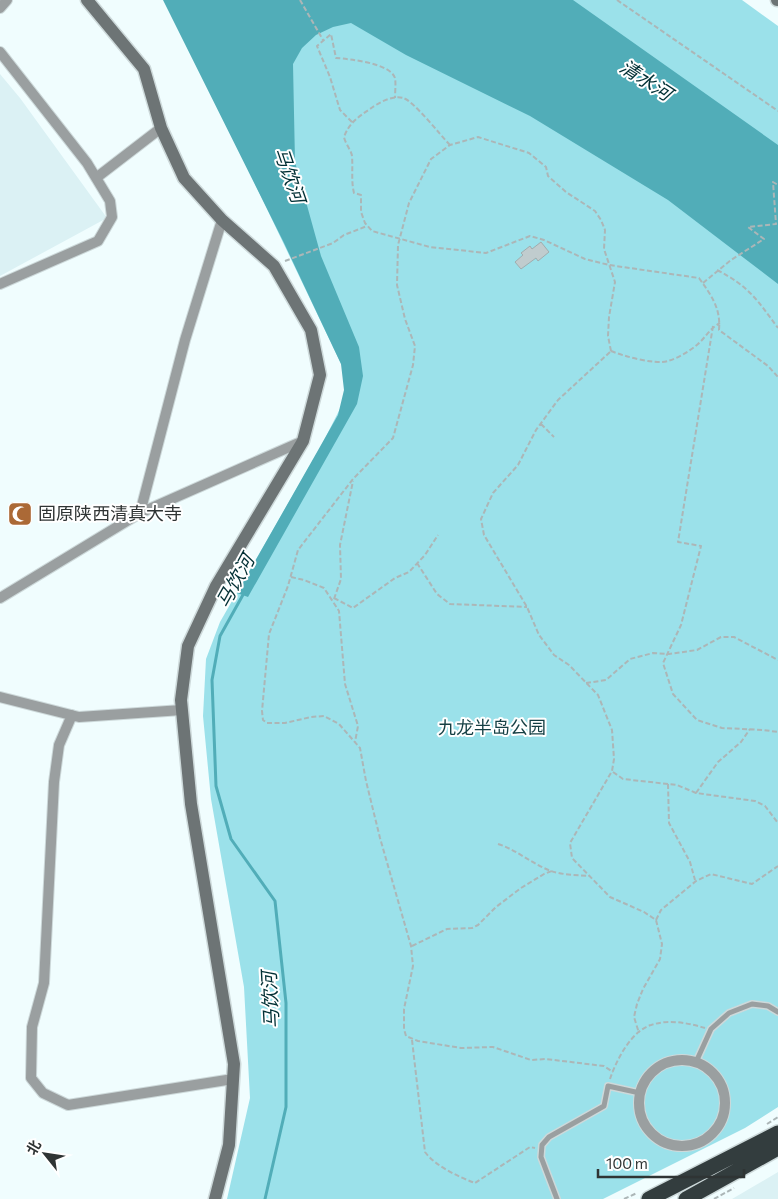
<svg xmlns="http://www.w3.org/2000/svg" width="778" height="1199" font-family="Commissioner,'Noto Sans SC',sans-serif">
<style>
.built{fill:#dbf1f4}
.green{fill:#9be1ea}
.water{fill:#51adb8}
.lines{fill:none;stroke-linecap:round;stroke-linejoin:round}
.stream{stroke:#51adb8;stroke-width:3}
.building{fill:#c0ccce;stroke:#a1adae}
.lane-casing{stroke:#cdd9da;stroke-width:8}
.street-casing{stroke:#cdd9da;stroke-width:12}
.secondary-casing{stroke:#cdd9da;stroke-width:15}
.highway-casing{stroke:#cdd9da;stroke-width:18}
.path{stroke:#acb6b7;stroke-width:2;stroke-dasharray:5 2.5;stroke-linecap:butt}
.lane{stroke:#9a9fa0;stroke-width:5}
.street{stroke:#9a9fa0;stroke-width:10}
.secondary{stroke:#6d7475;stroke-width:12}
.highway{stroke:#333d3e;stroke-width:15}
.labels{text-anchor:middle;stroke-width:4;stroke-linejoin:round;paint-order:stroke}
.poi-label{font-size:18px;fill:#2f3434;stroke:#fff;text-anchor:start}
.park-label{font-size:18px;fill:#143f44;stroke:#fff}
.water-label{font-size:19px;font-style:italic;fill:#023035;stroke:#fff}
</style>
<rect width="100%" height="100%" fill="#f0fdfe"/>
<path class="built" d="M0,74L20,98L107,218L0,276Z
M778,1172V1199H732Z"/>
<path class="green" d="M167,0H742L778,26V1107L745,1128L603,1199H227L250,1098L244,987L211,799L203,716L206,659L220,622L320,448L346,397L344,370Z"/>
<path class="water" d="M163,0H573L778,145V284L668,200L530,116L406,55L351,23L333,27L316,35L302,48L293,64L295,162L321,256L359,347L363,376L357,404L248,597L237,593L338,415L344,390L341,364L284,243Z"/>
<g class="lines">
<path class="stream" d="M244,593L220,636L212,680L216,786L231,839L275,901L286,1003V1107L265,1199"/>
</g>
<path class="building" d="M541,242L549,252L538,261L536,258L521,269L515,262L523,255L521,253L530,246L532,249Z"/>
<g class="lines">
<defs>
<path id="lane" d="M696,1062L711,1029L729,1013L752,1004L768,1006L778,1012
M557,1199L541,1157L542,1145L549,1137L604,1106L608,1086L640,1093"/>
<path id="street" d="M0,8L7,0
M0,52L87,163L110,201L112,217L98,241L0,284
M96,178L161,128
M140,513L185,340L222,220
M0,598L140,513L303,441
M0,697L79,717L182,710
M72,715L59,745L54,782L44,983L32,1027L31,1078L43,1093L68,1105L233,1079
M639 1103a43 43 0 1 1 86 0a43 43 0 1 1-86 0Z"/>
<path id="secondary" d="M87,0L144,69L161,128L184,178L222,220L274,266L311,330L320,375L303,441L216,586L188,646L181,700L191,804L234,1064L229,1145L215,1199
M777,0H778"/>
<path id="highway" d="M649,1199L778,1133
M686,1199L778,1148"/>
</defs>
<use href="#lane" class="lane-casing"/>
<use href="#street" class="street-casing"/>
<use href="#secondary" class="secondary-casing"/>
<use href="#highway" class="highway-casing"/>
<path class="path" d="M300,0L323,40
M617,0L778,111
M352,122L340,110L330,77L317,46L331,34L336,58C349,59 390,63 395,78C396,83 395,92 395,98
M450,145C441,136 413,100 403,98C392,95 378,103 370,109C358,117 349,123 344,137C345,143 352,152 352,156C353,169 351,181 354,193L361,195V212L365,223L372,231L430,247L486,253L530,236L544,240L585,259L609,265L699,278C711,295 721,308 719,330L768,366L778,377
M285,261L333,243L344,235L367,226
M717,270C750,287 757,300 778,328
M703,283L731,260L764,239L748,227L776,224L773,182L778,185
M713,326L678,542L701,546L681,625L663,663L673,694L697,720L722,728L763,730L778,732
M611,351L608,336L609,317L615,282L604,249L605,230L601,220L595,211L566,192L548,176L546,167L529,153L478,137L450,145L431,159L409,203L398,245L397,285L405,319L415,346L413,365L393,438L353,479L298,550L288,586L269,634L262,711L263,720L267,723H285L311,717L324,716L339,724L360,748L366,781L380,838L411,946L413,966L404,1009V1029L406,1036L418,1041L461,1048L493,1047L531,1060L546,1059L604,1066L613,1072
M611,351C623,356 655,365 668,361C678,358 690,351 698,344C706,337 710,328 720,323
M610,352L558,400L536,430L518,465L493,493L481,519L484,535L527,607L539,635L554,655L569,665L598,695L612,730L614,759L612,771L570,843L572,858L610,897L644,912L656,920L662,944L660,959L643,989L637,1004L634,1017L639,1033
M541,424L554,437
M417,563L437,594L450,604L527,607
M291,577L304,580L324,588L339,611L345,684L358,726L355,742
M334,598L353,608L395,578L409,572L425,555L438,535
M334,599L341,579L340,545L353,481
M586,683L606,680L630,659L653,653L669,654L697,650L721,637H734L778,660
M613,772L623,779L677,785L696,793L755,801L765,806L778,823
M668,784L669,823L690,862L695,880
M696,793L718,762L741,742L750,729
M498,844C517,850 532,864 551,871C562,875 578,875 590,876
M656,920L661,910L696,881L711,874L752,884L778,866
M412,946L447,929L472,928L478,925L496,907L521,888L544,874L552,871
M412,1040L425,1152C435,1166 459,1177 475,1183L530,1147L535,1148
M610,1079C616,1061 631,1031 651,1025C669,1019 688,1023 705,1028
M767,1124L778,1117
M624,1199L637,1193
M714,1199L734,1188"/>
<use href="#lane" class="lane"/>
<use href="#street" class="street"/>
<use href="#secondary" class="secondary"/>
<use href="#highway" class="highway"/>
</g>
<defs>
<symbol id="mosque-square" viewBox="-11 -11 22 22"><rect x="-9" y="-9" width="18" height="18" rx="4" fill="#ab6936" stroke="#fff"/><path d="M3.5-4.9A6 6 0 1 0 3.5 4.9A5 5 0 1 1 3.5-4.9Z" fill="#fff"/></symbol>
</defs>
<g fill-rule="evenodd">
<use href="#mosque-square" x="6" y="500" width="28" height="28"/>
</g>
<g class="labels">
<g class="poi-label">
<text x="38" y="520">固原陕西清真大寺</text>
</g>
<g class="park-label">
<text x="492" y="734">九龙半岛公园</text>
</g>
<g class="water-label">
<text transform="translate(646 80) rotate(33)" y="7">清水河</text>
<text transform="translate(290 175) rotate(71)" y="7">马饮河</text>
<text transform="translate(235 581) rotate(-61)" y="7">马饮河</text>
<text transform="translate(270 1000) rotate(-93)" y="7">马饮河</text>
</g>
</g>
<g transform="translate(45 1154) rotate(300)" stroke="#ffffff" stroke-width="4" paint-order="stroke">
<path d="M0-4L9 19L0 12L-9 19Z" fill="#2f3434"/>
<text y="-8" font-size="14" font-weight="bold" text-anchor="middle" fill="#2f3434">北</text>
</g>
<path d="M598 1169v8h146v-8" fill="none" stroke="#2f3434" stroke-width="2.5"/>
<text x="606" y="1169" font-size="15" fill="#2f3434" stroke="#ffffff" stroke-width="4" paint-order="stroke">100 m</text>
</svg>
